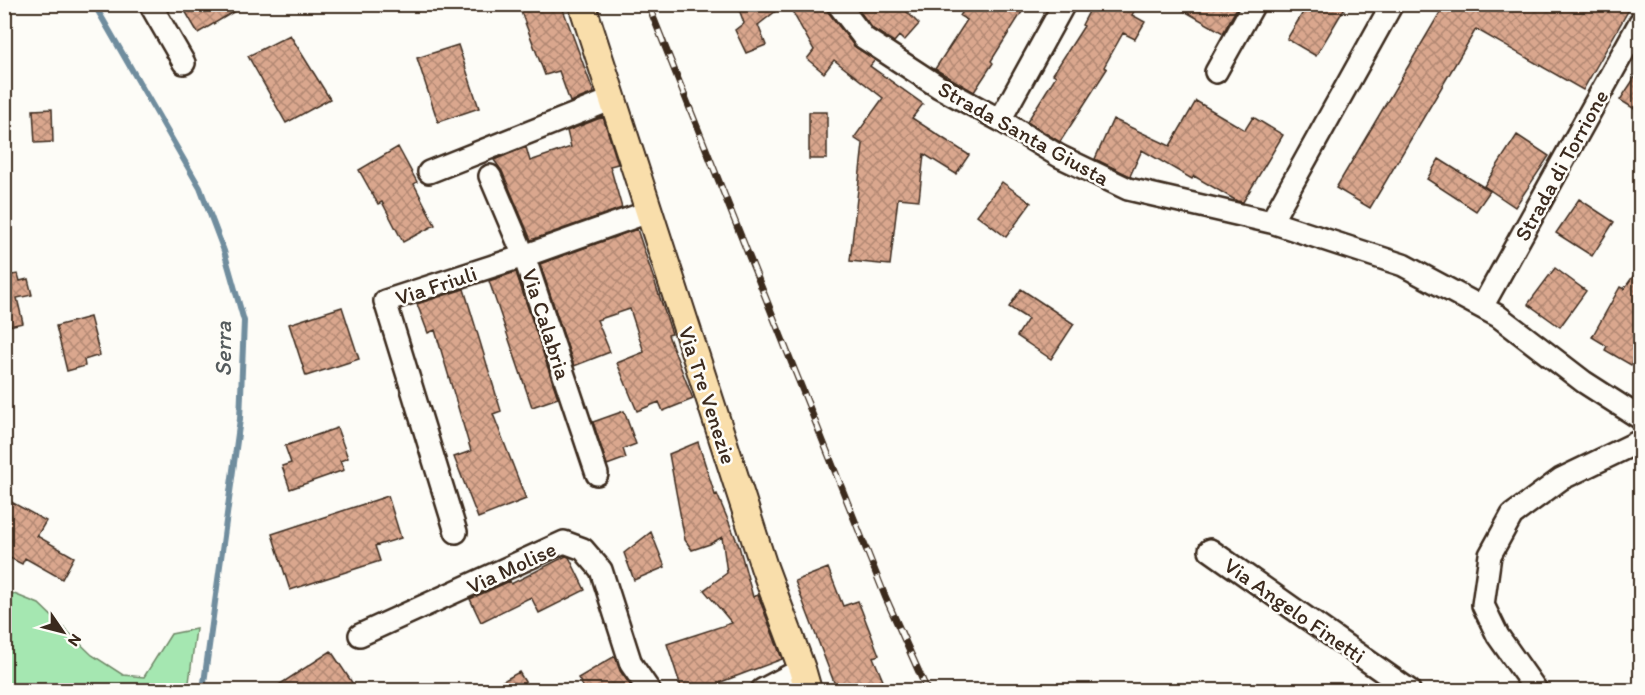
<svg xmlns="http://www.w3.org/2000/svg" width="1645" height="695" font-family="Itim,sans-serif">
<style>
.grass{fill:#a5e7b1;stroke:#708868;stroke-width:1.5}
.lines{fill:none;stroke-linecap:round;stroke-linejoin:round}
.stream{stroke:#708d9e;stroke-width:6}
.building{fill:url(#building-cross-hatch);stroke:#3b2a1e;stroke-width:1.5}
.minor-casing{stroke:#3b2a1e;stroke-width:26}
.major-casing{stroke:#3b2a1e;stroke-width:30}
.minor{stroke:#fdfcf7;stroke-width:21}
.major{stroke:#f9deab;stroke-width:26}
.rail-casing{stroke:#3b2a1e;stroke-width:7}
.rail{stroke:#fdfcf7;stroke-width:4.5;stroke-dasharray:14;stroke-linecap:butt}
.labels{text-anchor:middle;stroke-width:5;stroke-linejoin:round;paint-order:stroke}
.street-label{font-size:22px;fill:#3b2a1e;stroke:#fdfcf7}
.water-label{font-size:24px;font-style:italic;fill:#565c5e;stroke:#fdfcf7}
</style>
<defs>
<pattern id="building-cross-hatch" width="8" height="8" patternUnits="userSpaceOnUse" patternTransform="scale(1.5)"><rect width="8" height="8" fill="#daa78e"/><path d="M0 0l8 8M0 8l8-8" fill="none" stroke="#b28873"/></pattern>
</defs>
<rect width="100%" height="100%" fill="#fdfcf7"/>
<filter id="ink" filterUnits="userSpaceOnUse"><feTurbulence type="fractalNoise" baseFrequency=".0167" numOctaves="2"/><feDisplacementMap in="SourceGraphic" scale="12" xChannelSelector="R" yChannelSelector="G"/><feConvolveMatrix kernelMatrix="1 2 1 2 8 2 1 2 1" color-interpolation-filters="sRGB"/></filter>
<g filter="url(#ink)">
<path class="grass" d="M4,590L39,604L92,655L123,675L144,677L171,634L196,629L188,690H5Z"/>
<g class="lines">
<path class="stream" d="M94,4L200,188L224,251L244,321L240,419L203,690"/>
</g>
<path class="building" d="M181,4H247L198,33Z
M518,4H561L594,93L570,102L559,71L545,75Z
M737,4H785L758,25L766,45L746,53L735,30L744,23Z
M788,4H825L828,12L854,46L875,60L870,66L923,104L912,118L969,155L956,174L924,154L919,200L898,198L890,265L850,261L863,144L854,138L883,98L834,60L824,73L807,59L814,50Z
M854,4H899L919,24L904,41L899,36L894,42L873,29Z
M967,4H1027L991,61L993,63L974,92L935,69L967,20L960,16Z
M1093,4H1138L1132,15L1145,22L1135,39L1123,33L1104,67L1107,69L1060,142L1027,122L1056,76L1053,74L1084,26L1082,25Z
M1172,4H1239L1223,33Z
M1308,4H1347L1316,56L1287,39Z
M1445,4H1632L1583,90L1476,29L1370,208L1336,188Z
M290,35L330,99L286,123L248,56Z
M458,45L479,108L438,122L417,58Z
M1641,68V113L1620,100Z
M1196,101L1245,130L1253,117L1283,135L1243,202L1237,201L1194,176L1192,179L1142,150L1130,176L1095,159L1113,119L1170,146Z
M52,109L53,142L35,143L33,110Z
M809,112H827V159H809Z
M603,117L618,164L610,166L622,208L531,240L502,171L494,160L526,147L530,161L571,147L567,131Z
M1517,135L1549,156L1515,207L1484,186Z
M398,147L417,182L414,184L435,225L403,242L382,202L378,204L359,170Z
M1439,159L1490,191L1476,211L1427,179Z
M1002,182L1031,203L1006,237L977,215Z
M1579,199L1614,222L1592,256L1556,233Z
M637,229L672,334L668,335L693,399L663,411L659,402L637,411L617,363L644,352L630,309L597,320L610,352L574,366L540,264Z
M1641,265V350L1631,365L1605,350L1607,346L1592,337L1620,287L1624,289Z
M1555,268L1586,291L1560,327L1528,304Z
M516,272L558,398L532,407L489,281Z
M4,273H11L12,275L18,274L20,281L28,279L32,295L17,298L23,323L4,327Z
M464,289L501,411L493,414L526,499L478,518L454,457L471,451L435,330L428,333L417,304Z
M1021,289L1074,324L1051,359L1017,336L1028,319L1009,307Z
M342,307L359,359L306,376L289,324Z
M90,317L100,355L84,360L85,366L67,371L56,326Z
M624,411L636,444L623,449L626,458L607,465L593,422Z
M337,428L348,458L340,461L344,470L290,489L282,466L291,463L285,446Z
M698,442L715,495L717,494L739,546L753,597L758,595L782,659L721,682L724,690H682L667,644L732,623L704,590L727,573L722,537L710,544L692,550L685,540L669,454Z
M388,496L401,538L375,546L380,561L290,590L272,534Z
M4,498L46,521L37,536L74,557L62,579L25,558L22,564L4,555Z
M651,532L665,567L634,580L624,553Z
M566,556L569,557L585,590L539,613L531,597L481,622L470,599L510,581L511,584Z
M828,568L843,606L858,601L879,655L873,657L887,690H837L795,581Z
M331,651L357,690H271Z
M615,656L620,671L634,690H585L578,678Z
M519,672L530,690H487Z"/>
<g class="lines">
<defs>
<path id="minor" d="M150,4L184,63
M838,4L864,38L939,87L1000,120L1059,156L1128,189L1271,222L1403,265L1498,316L1584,382L1640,418
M1216,72L1254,4
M1000,120L1064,4
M429,172L613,99
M490,176L524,256L597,474
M1271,222L1392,4
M1482,307L1640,22
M456,532L385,301L524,256L648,212
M1210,550L1409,690
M360,635L564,542L583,549L601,570L631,664L649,690
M762,690L802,669
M1536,690L1498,636L1483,605L1490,555L1512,515L1561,479L1640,441"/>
<path id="major" d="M582,4L764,567L802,669L808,690"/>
</defs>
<use href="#minor" class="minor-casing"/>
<use href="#major" class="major-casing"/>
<use href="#minor" class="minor"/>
<use href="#major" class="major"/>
<defs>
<path id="rail" d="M648,4L885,596L927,690"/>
</defs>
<use href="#rail" class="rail-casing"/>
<use href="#rail" class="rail"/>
</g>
</g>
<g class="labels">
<g class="street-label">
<text transform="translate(1024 133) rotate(29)" y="8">Strada Santa Giusta</text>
<text transform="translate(1561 165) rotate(-61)" y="8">Strada di Torrione</text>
<text transform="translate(436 285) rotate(-18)" y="8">Via Friuli</text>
<text transform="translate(547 324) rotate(72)" y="8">Via Calabria</text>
<text transform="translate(708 395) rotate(72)" y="8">Via Tre Venezie</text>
<text transform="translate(511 567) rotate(-25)" y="8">Via Molise</text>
<text transform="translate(1295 610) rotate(35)" y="8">Via Angelo Finetti</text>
</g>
<g class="water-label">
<text transform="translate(223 349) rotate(-90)" y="8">Serra</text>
</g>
</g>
<rect width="1645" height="695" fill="none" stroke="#fdfcf7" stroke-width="24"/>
<rect x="12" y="12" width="1621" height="671" fill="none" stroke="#3b2a1e" stroke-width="2" filter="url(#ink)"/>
<g transform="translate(63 632) rotate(125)" stroke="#fdfcf7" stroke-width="4.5" paint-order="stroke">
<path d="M0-4.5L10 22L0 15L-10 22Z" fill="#3b2a1e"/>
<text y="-9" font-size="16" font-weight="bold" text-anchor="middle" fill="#3b2a1e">N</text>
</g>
</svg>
